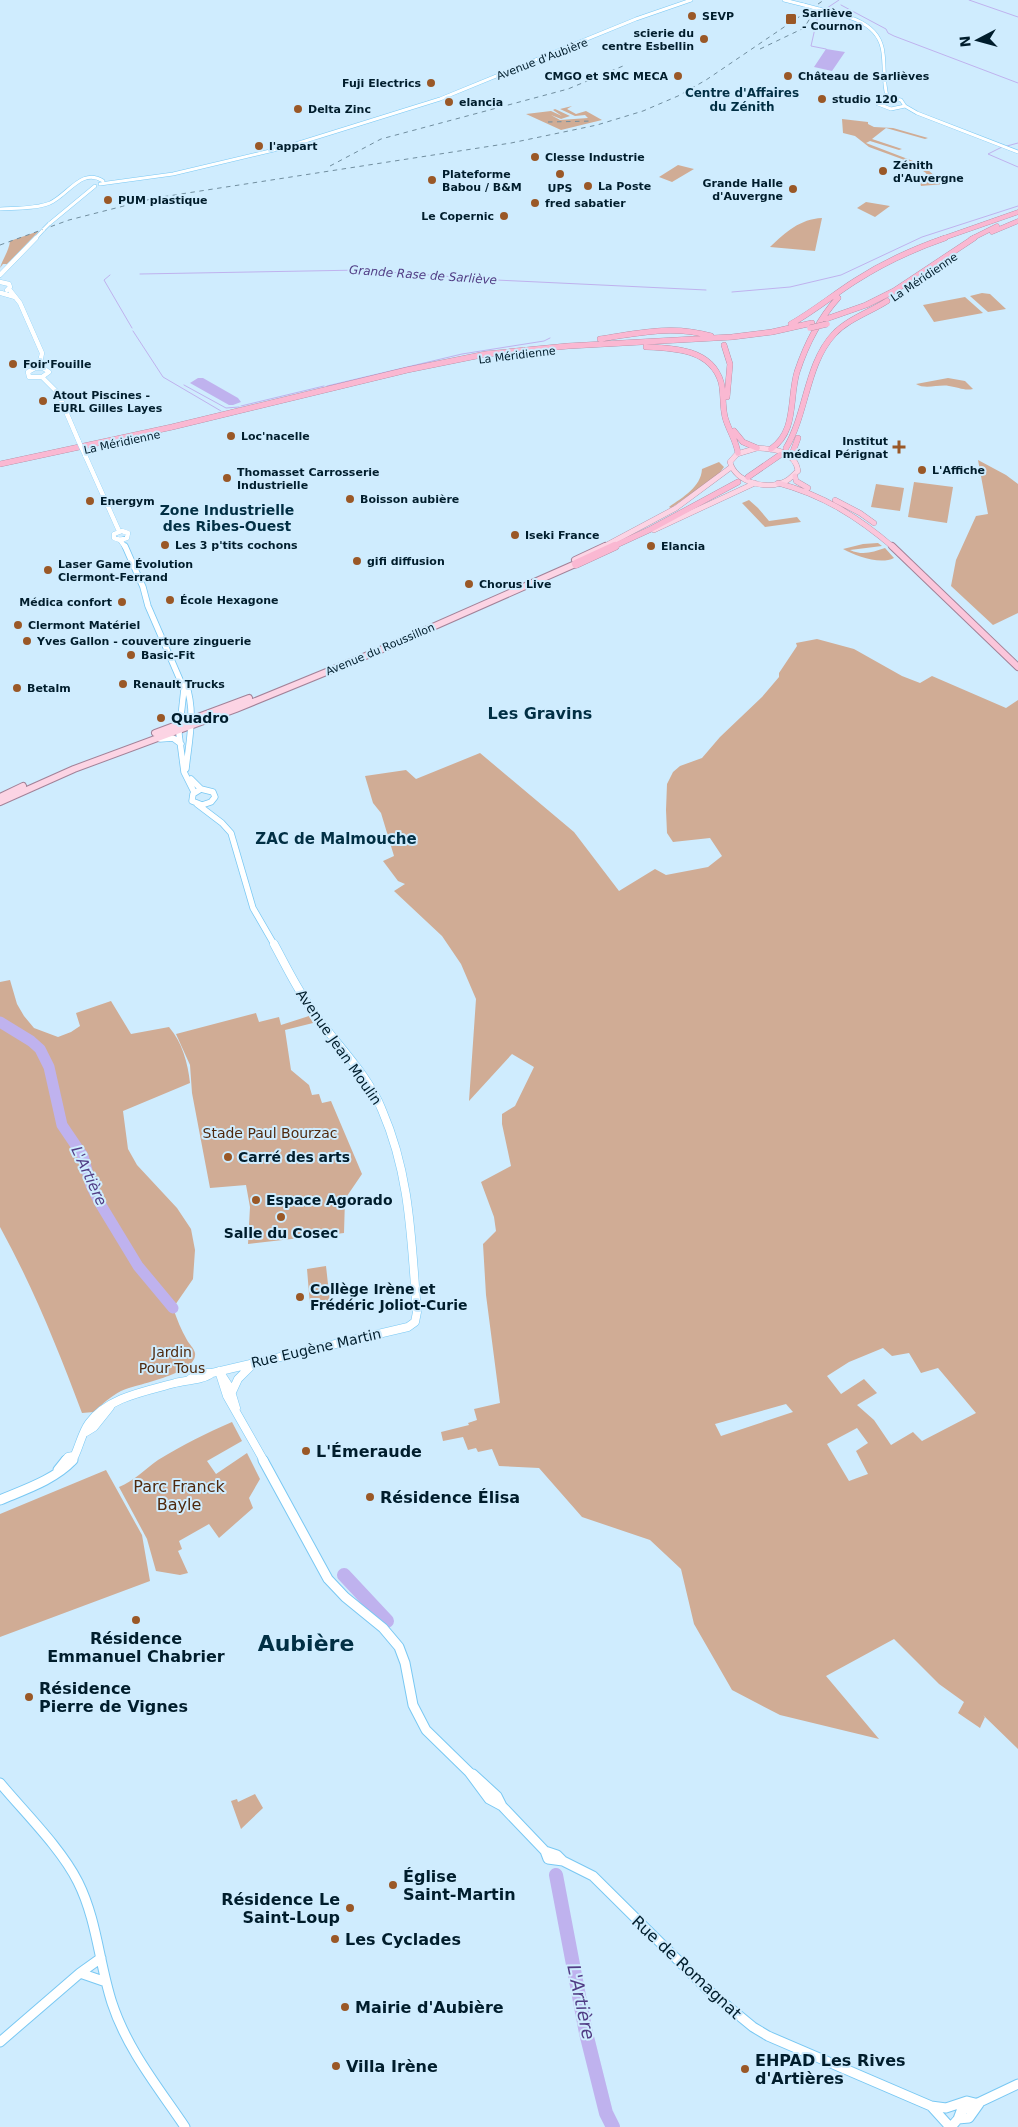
<svg xmlns="http://www.w3.org/2000/svg" width="1018" height="2127" font-family="'DejaVu Sans',sans-serif">
<style>
.green{fill:#d0ac95;fill-rule:evenodd}
.water{fill:#bfb2ee}
.lines{fill:none;stroke-linecap:round;stroke-linejoin:round}
.stream{stroke:#bfb2ee;stroke-width:1}
.river-far1{stroke:#bfb2ee;stroke-width:11}
.river{stroke:#bfb2ee;stroke-width:14}
.secondary-far4-casing{stroke:#79c8f3;stroke-width:4}
.secondary-far3-casing{stroke:#79c8f3;stroke-width:5}
.secondary-far2-casing{stroke:#79c8f3;stroke-width:7}
.secondary-far1-casing{stroke:#79c8f3;stroke-width:9}
.secondary-casing{stroke:#79c8f3;stroke-width:11}
.primary-far1-casing{stroke:#a28298;stroke-width:5.5}
.primary-casing{stroke:#a28298;stroke-width:8}
.trunk-far1-casing{stroke:#a28298;stroke-width:5.5}
.trunk-casing{stroke:#a28298;stroke-width:8}
.motorway-far2-casing{stroke:#a28298;stroke-width:5}
.motorway-far1-casing{stroke:#a28298;stroke-width:6}
.motorway-casing{stroke:#a28298;stroke-width:9}
.secondary-far4{stroke:#fff;stroke-width:3}
.secondary-far3{stroke:#fff;stroke-width:4.5}
.secondary-far2{stroke:#fff;stroke-width:5.5}
.secondary-far1{stroke:#fff;stroke-width:8}
.secondary{stroke:#fff;stroke-width:9}
.primary-far1{stroke:#fcd4e4;stroke-width:5}
.primary{stroke:#fcd4e4;stroke-width:6}
.trunk-far1{stroke:#fbc6db;stroke-width:5}
.trunk{stroke:#fbc6db;stroke-width:6}
.motorway-far2{stroke:#fab8d2;stroke-width:4.5}
.motorway-far1{stroke:#fab8d2;stroke-width:5.5}
.motorway{stroke:#fab8d2;stroke-width:8}
.rail{stroke:#718e9f;stroke-width:1;stroke-dasharray:4.5 4.5;stroke-linecap:butt}
.secondary-bridge-far1-casing{stroke:#79c8f3;stroke-width:4;stroke-linecap:butt}
.secondary-bridge-casing{stroke:#79c8f3;stroke-width:5;stroke-linecap:butt}
.motorway-bridge-casing{stroke:#a28298;stroke-width:6;stroke-linecap:butt}
.secondary-bridge-far1{stroke:#fff;stroke-width:3}
.secondary-bridge{stroke:#fff;stroke-width:4.5}
.motorway-bridge{stroke:#fab8d2;stroke-width:5.5}
.poi-dot{fill:#9a5827;stroke:#cfecfe;stroke-width:2}
.labels{text-anchor:middle;stroke-width:4;stroke-linejoin:round;paint-order:stroke}
.far-poi-label{font-size:11px;font-weight:bold;fill:#001d2c;stroke:#cfecfe;text-anchor:start}
.far-street-label{font-size:11px;fill:#001d2c;stroke:#cfecfe}
.far-neighbourhood-label{font-size:12px;font-weight:bold;fill:#012f44;stroke:#cfecfe}
.far-water-label{font-size:12px;font-style:italic;fill:#513d85;stroke:#cfecfe}
.far-quarter-label{font-size:14px;font-weight:bold;fill:#012f44;stroke:#cfecfe}
.poi-label{font-size:14px;font-weight:bold;fill:#001d2c;stroke:#cfecfe;text-anchor:start}
.street-label{font-size:14px;fill:#001d2c;stroke:#cfecfe}
.park-label{font-size:14px;fill:#4f290d;stroke:#cfecfe}
.neighbourhood-label{font-size:15px;font-weight:bold;fill:#012f44;stroke:#cfecfe}
.water-label{font-size:15px;font-style:italic;fill:#513d85;stroke:#cfecfe}
.quarter-label{font-size:16px;font-weight:bold;fill:#012f44;stroke:#cfecfe}
.near-poi-label{font-size:16px;font-weight:bold;fill:#001d2c;stroke:#cfecfe;text-anchor:start}
.near-park-label{font-size:16px;fill:#4f290d;stroke:#cfecfe}
.near-street-label{font-size:16px;fill:#001d2c;stroke:#cfecfe}
.near-water-label{font-size:18px;font-style:italic;fill:#513d85;stroke:#cfecfe}
.near-district-label{font-size:22px;font-weight:bold;fill:#012f44;stroke:#cfecfe}
</style>
<rect width="100%" height="100%" fill="#cfecfe"/>
<path class="green" d="M572,106L567,109L576,114L586,111L602,120L561,130L526,114L551,111L562,116L553,110L555,109L570,116L561,119L551,115L560,120L588,118L585,115L575,116L560,109Z
M842,119L868,122V124L874,127L893,128L928,138L925,139L886,128L872,139L902,149L899,150L870,141L866,143L913,161L928,170L944,184L921,186L920,182L927,180L928,178L926,173L910,162L869,147L855,136L843,133Z
M678,165L694,169L672,182L659,177Z
M866,202L890,206L875,217L857,208Z
M822,218L815,251L770,247C786,232 800,219 822,218Z
M39,231L7,264H3L0,268C2,260 9,251 10,241Z
M982,293L990,294L1006,309L988,312L970,296Z
M965,297L983,313L934,322L923,305Z
M948,378L965,381L973,389C964,391 958,387 949,386C939,384 925,390 916,384Z
M978,460L1006,475L1018,484V613L993,625L951,586L956,560L976,516L988,514Z
M719,462L724,467L719,474L671,508L669,507C683,497 701,487 702,469Z
M914,482L953,487L947,523L908,517Z
M876,484L904,488L900,511L871,507Z
M749,500L758,508L769,521L797,517L801,522L765,527L742,503Z
M878,543L882,546L850,550C863,556 873,552 885,548L894,558C880,565 856,556 843,549L863,544Z
M817,639L854,649L902,676L920,683L932,676L1006,708L1018,700V1749L982,1714L985,1717L980,1728L958,1713L964,1702L939,1684L894,1639L826,1676L879,1739L780,1715L732,1690L694,1624L681,1569L650,1540L582,1517L539,1468L499,1466L492,1449L478,1452L476,1448L468,1450L463,1437L443,1441L441,1432L469,1425L468,1423L477,1420L474,1409L500,1403L486,1295L483,1244L496,1231L494,1217L481,1182L511,1166L502,1124V1114L515,1106L534,1067L512,1054L469,1101L476,999L461,964L442,936L394,891L405,884L398,881L383,861L394,856L381,813L373,803L365,776L406,770L416,779L480,753L574,832L619,891L655,869L666,875L708,867L722,856L710,838L673,842L667,833L666,810L667,784L673,772L680,766L702,758L720,737L762,697L779,677V673L797,646L796,643ZM883,1348L892,1356L909,1353L921,1373L938,1368L976,1413L922,1441L913,1432L891,1445L874,1420L857,1405L877,1393L864,1379L841,1394L827,1376L849,1362ZM786,1404L793,1412L721,1436L715,1424ZM857,1428L868,1443L856,1451L868,1474L849,1481L827,1444Z
M10,980L17,1004L24,1016L34,1028L58,1037L71,1032L80,1026L76,1013L111,1001L131,1034L169,1027C182,1042 188,1063 190,1083L123,1111L128,1149L137,1165L177,1208L191,1229L195,1250L193,1279L173,1308C177,1319 181,1330 187,1340C189,1344 194,1348 195,1353C198,1374 136,1384 121,1391C110,1397 102,1404 94,1412L82,1413C58,1349 33,1287 0,1227V982Z
M256,1013L259,1022L279,1017L281,1025L309,1016L313,1023L285,1030L291,1070L309,1085L312,1095L319,1094L322,1103L331,1101L362,1174L345,1199L344,1233L248,1244L250,1207L246,1185L210,1188L192,1093L190,1065L176,1034Z
M326,1266L330,1302L310,1305L307,1269Z
M232,1422L242,1441L207,1461L216,1474L247,1453L260,1479L249,1498L253,1508L219,1538L209,1524L179,1541L182,1549L178,1551L188,1573L180,1575L156,1571L147,1539L119,1487C134,1481 145,1469 158,1460C183,1445 206,1433 232,1422Z
M106,1470L142,1535L150,1581L0,1637V1514Z
M255,1794L263,1808L241,1829L231,1801L237,1799L238,1802Z"/>
<path class="water" d="M826,49L845,52L832,71L814,67Z
M198,378H203L238,398L241,402L233,405H229L190,383Z"/>
<g class="lines">
<path class="stream" d="M969,0L1018,17
M841,5L886,29L888,33L894,36L1018,83
M824,10L839,0
M822,12L818,15L811,46L826,49
M1007,146L1018,143
M1002,147L988,154L1018,167
M140,274L362,270L496,280L706,290
M110,275L104,280L132,328
M732,292L790,287L841,275L922,237L1018,206
M133,331L163,377L221,411
M184,385L226,408L239,407
M327,386L462,354L544,341L550,338
M241,406L324,386"/>
<path class="river-far1" d="M0,1022L31,1041L40,1049L49,1067L62,1125L83,1156L91,1185L101,1205L138,1266L173,1308"/>
<path class="river" d="M344,1575L387,1621
M556,1875L586,2033L606,2113L613,2127"/>
<defs>
<path id="secondary-far4" d="M784,0L804,5
M819,9C844,15 880,21 883,53C885,67 883,81 887,96L885,99
M890,98L901,100L905,106L891,109L878,104L882,99Z
M905,106L917,113L1018,152
M286,147L440,99L636,19L691,0
M100,184L173,174L291,146
M0,209C16,208 35,209 50,203C68,195 82,167 103,181
M49,224L95,186
M35,239L44,229"/>
<path id="secondary-far3" d="M0,275L36,238
M0,282L9,284L10,287L7,290
M9,289L20,303L42,353L39,368
M1,293L15,297
M35,368H43L49,372L42,377H29L28,372Z
M42,377L58,393L79,442
M85,455L119,531
M122,531L128,533L127,538L120,540L114,538V534Z
M120,540L125,547"/>
<path id="secondary-far2" d="M125,546L143,587L148,606L184,689L179,734L184,772L194,792
M186,684C196,713 189,740 186,769
M160,739L173,738L181,744
M191,779L201,789
M201,789L213,792L215,797L211,802L202,805L192,801L193,794Z
M197,804L222,823L231,833L253,908L275,946"/>
<path id="secondary-far1" d="M219,1371L227,1396L264,1461
M219,1371L230,1388L236,1408
M190,1379L200,1373H212L408,1327L415,1322L417,1312C411,1241 411,1177 382,1110C366,1070 331,1040 308,1004C295,985 285,964 274,944
M232,1392L238,1379L254,1363
M86,1432L94,1427L110,1407
M65,1461L68,1457L73,1456
M72,1461C79,1449 81,1434 89,1423C108,1397 147,1391 175,1383C187,1380 203,1380 212,1373"/>
<path id="secondary" d="M263,1460L328,1579L345,1597L383,1628L399,1647L405,1663L413,1705L426,1730L469,1772L489,1799L502,1806
M58,1470L66,1460
M0,1500C26,1489 54,1480 73,1460
M473,1774L497,1796L502,1806L545,1851L548,1859L563,1861
M0,1783C25,1813 61,1848 78,1882C97,1920 99,1963 112,2003C127,2049 158,2087 185,2127
M545,1851L557,1855L563,1861L593,1876L708,1990L753,2027L768,2036L931,2106L946,2108L967,2101L979,2104
M80,1973L106,1982
M0,2042L80,1973L101,1958
M931,2106L950,2127
M958,2119L969,2118L979,2104
M951,2127L958,2119L961,2111L1018,2084"/>
<path id="primary-far1" d="M757,448C774,449 795,451 798,471C794,474 790,479 786,481C767,491 735,482 730,462L737,454Z
M654,530L755,483
M603,547L676,508L730,468"/>
<path id="primary" d="M575,560L605,546
M155,733L249,698
M0,797L23,786
M0,802L74,769L236,709L385,648L582,561"/>
<path id="trunk-far1" d="M795,476L796,481L808,488
M778,483C823,495 858,517 893,547
M835,500L860,513L874,523"/>
<path id="trunk" d="M892,546L1018,667"/>
<path id="motorway-far2" d="M992,232L1018,221
M941,239L1018,212
M971,239L997,226"/>
<path id="motorway-far1" d="M826,319L866,305L894,291L974,238
M791,324C814,311 833,295 855,281C883,263 913,249 945,238
M600,339C638,333 673,325 711,336
M724,345L730,364L727,397
M646,347C674,348 711,349 721,382C724,393 722,405 725,417C728,429 736,440 738,453
M734,431L743,442L757,448
M786,448C807,413 806,364 834,334C848,319 870,312 887,301
M771,449C797,431 789,399 797,372C806,345 819,319 838,298
M791,457L798,438
M0,464L172,427L407,370L486,354L568,346L732,337L772,332L812,323
M748,477L780,455
M612,547L651,529L738,482"/>
<path id="motorway" d="M576,564L615,546"/>
</defs>
<use href="#secondary-far4" class="secondary-far4-casing"/>
<use href="#secondary-far3" class="secondary-far3-casing"/>
<use href="#secondary-far2" class="secondary-far2-casing"/>
<use href="#secondary-far1" class="secondary-far1-casing"/>
<use href="#secondary" class="secondary-casing"/>
<use href="#primary-far1" class="primary-far1-casing"/>
<use href="#primary" class="primary-casing"/>
<use href="#trunk-far1" class="trunk-far1-casing"/>
<use href="#trunk" class="trunk-casing"/>
<use href="#motorway-far2" class="motorway-far2-casing"/>
<use href="#motorway-far1" class="motorway-far1-casing"/>
<use href="#motorway" class="motorway-casing"/>
<use href="#secondary-far4" class="secondary-far4"/>
<use href="#secondary-far3" class="secondary-far3"/>
<use href="#secondary-far2" class="secondary-far2"/>
<use href="#secondary-far1" class="secondary-far1"/>
<use href="#secondary" class="secondary"/>
<use href="#primary-far1" class="primary-far1"/>
<use href="#primary" class="primary"/>
<use href="#trunk-far1" class="trunk-far1"/>
<use href="#trunk" class="trunk"/>
<use href="#motorway-far2" class="motorway-far2"/>
<use href="#motorway-far1" class="motorway-far1"/>
<use href="#motorway" class="motorway"/>
<path class="rail" d="M760,49L804,28L817,7
M548,122L593,121
M330,166L381,139L568,89L623,66
M0,245L69,220L155,198L511,143L597,125L643,111L678,96L706,80L824,0"/>
<defs>
<path id="secondary-bridge-far1" d="M804,5L819,9
M44,229L49,224"/>
<path id="secondary-bridge" d="M79,442L85,455"/>
<path id="motorway-bridge" d="M810,328L827,324"/>
</defs>
<use href="#secondary-bridge-far1" class="secondary-bridge-far1-casing"/>
<use href="#secondary-bridge" class="secondary-bridge-casing"/>
<use href="#motorway-bridge" class="motorway-bridge-casing"/>
<use href="#secondary-bridge-far1" class="secondary-bridge-far1"/>
<use href="#secondary-bridge" class="secondary-bridge"/>
<use href="#motorway-bridge" class="motorway-bridge"/>
</g>
<g class="poi-dot">
<circle cx="692" cy="16" r="5"/>
<rect x="785" y="13" width="12" height="12" rx="2.5"/>
<circle cx="704" cy="39" r="5"/>
<circle cx="678" cy="76" r="5"/>
<circle cx="788" cy="76" r="5"/>
<circle cx="431" cy="83" r="5"/>
<circle cx="822" cy="99" r="5"/>
<circle cx="449" cy="102" r="5"/>
<circle cx="298" cy="109" r="5"/>
<circle cx="259" cy="146" r="5"/>
<circle cx="535" cy="157" r="5"/>
<circle cx="883" cy="171" r="5"/>
<circle cx="560" cy="174" r="5"/>
<circle cx="432" cy="180" r="5"/>
<circle cx="588" cy="186" r="5"/>
<circle cx="793" cy="189" r="5"/>
<circle cx="108" cy="200" r="5"/>
<circle cx="535" cy="203" r="5"/>
<circle cx="504" cy="216" r="5"/>
<circle cx="13" cy="364" r="5"/>
<circle cx="43" cy="401" r="5"/>
<circle cx="231" cy="436" r="5"/>
<path d="M896.5 439.5h5v5h5v5h-5v5h-5v-5h-5v-5h5z"/>
<circle cx="922" cy="470" r="5"/>
<circle cx="227" cy="478" r="5"/>
<circle cx="350" cy="499" r="5"/>
<circle cx="90" cy="501" r="5"/>
<circle cx="515" cy="535" r="5"/>
<circle cx="165" cy="545" r="5"/>
<circle cx="651" cy="546" r="5"/>
<circle cx="357" cy="561" r="5"/>
<circle cx="48" cy="570" r="5"/>
<circle cx="469" cy="584" r="5"/>
<circle cx="170" cy="600" r="5"/>
<circle cx="122" cy="602" r="5"/>
<circle cx="18" cy="625" r="5"/>
<circle cx="27" cy="641" r="5"/>
<circle cx="131" cy="655" r="5"/>
<circle cx="123" cy="684" r="5"/>
<circle cx="17" cy="688" r="5"/>
<circle cx="161" cy="718" r="5"/>
<circle cx="228" cy="1157" r="5"/>
<circle cx="256" cy="1200" r="5"/>
<circle cx="281" cy="1217" r="5"/>
<circle cx="300" cy="1297" r="5"/>
<circle cx="306" cy="1451" r="5"/>
<circle cx="370" cy="1497" r="5"/>
<circle cx="136" cy="1620" r="5"/>
<circle cx="29" cy="1697" r="5"/>
<circle cx="393" cy="1885" r="5"/>
<circle cx="350" cy="1908" r="5"/>
<circle cx="335" cy="1939" r="5"/>
<circle cx="345" cy="2007" r="5"/>
<circle cx="336" cy="2066" r="5"/>
<circle cx="745" cy="2069" r="5"/>
</g>
<g class="labels">
<g class="far-poi-label">
<text x="802" y="17">Sarliève<tspan x="802" dy="13">- Cournon</tspan></text>
<text x="702" y="20">SEVP</text>
<text x="694" y="37" text-anchor="end">scierie du<tspan x="694" dy="13">centre Esbellin</tspan></text>
<text x="668" y="80" text-anchor="end">CMGO et SMC MECA</text>
<text x="798" y="80">Château de Sarlièves</text>
<text x="421" y="87" text-anchor="end">Fuji Electrics</text>
<text x="832" y="103">studio 120</text>
<text x="459" y="106">elancia</text>
<text x="308" y="113">Delta Zinc</text>
<text x="269" y="150">l'appart</text>
<text x="545" y="161">Clesse Industrie</text>
<text x="893" y="169">Zénith<tspan x="893" dy="13">d'Auvergne</tspan></text>
<text x="442" y="178">Plateforme<tspan x="442" dy="13">Babou / B&amp;M</tspan></text>
<text x="783" y="187" text-anchor="end">Grande Halle<tspan x="783" dy="13">d'Auvergne</tspan></text>
<text x="598" y="190">La Poste</text>
<text x="560" y="192" text-anchor="middle">UPS</text>
<text x="118" y="204">PUM plastique</text>
<text x="545" y="207">fred sabatier</text>
<text x="494" y="220" text-anchor="end">Le Copernic</text>
<text x="23" y="368">Foir'Fouille</text>
<text x="53" y="399">Atout Piscines -<tspan x="53" dy="13">EURL Gilles Layes</tspan></text>
<text x="241" y="440">Loc'nacelle</text>
<text x="888" y="445" text-anchor="end">Institut<tspan x="888" dy="13">médical Pérignat</tspan></text>
<text x="932" y="474">L'Affiche</text>
<text x="237" y="476">Thomasset Carrosserie<tspan x="237" dy="13">Industrielle</tspan></text>
<text x="360" y="503">Boisson aubière</text>
<text x="100" y="505">Energym</text>
<text x="525" y="539">Iseki France</text>
<text x="175" y="549">Les 3 p'tits cochons</text>
<text x="661" y="550">Elancia</text>
<text x="367" y="565">gifi diffusion</text>
<text x="58" y="568">Laser Game Évolution<tspan x="58" dy="13">Clermont-Ferrand</tspan></text>
<text x="479" y="588">Chorus Live</text>
<text x="180" y="604">École Hexagone</text>
<text x="112" y="606" text-anchor="end">Médica confort</text>
<text x="28" y="629">Clermont Matériel</text>
<text x="37" y="645">Yves Gallon - couverture zinguerie</text>
<text x="141" y="659">Basic-Fit</text>
<text x="133" y="688">Renault Trucks</text>
<text x="27" y="692">Betalm</text>
</g>
<g class="far-street-label">
<text transform="translate(542 59) rotate(-21)" y="4">Avenue d'Aubière</text>
<text transform="translate(924 277) rotate(-34)" y="4">La Méridienne</text>
<text transform="translate(517 355) rotate(-7)" y="4">La Méridienne</text>
<text transform="translate(122 442) rotate(-12)" y="4">La Méridienne</text>
<text transform="translate(380 649) rotate(-23)" y="4">Avenue du Roussillon</text>
</g>
<g class="far-neighbourhood-label">
<text x="742" y="97">Centre d'Affaires<tspan x="742" dy="14">du Zénith</tspan></text>
</g>
<g class="far-water-label">
<text transform="translate(423 275) rotate(4)" y="4">Grande Rase de Sarliève</text>
</g>
<g class="far-quarter-label">
<text x="227" y="515">Zone Industrielle<tspan x="227" dy="16">des Ribes-Ouest</tspan></text>
</g>
<g class="poi-label">
<text x="171" y="723">Quadro</text>
<text x="238" y="1162">Carré des arts</text>
<text x="266" y="1205">Espace Agorado</text>
<text x="281" y="1238" text-anchor="middle">Salle du Cosec</text>
<text x="310" y="1294">Collège Irène et<tspan x="310" dy="16">Frédéric Joliot-Curie</tspan></text>
</g>
<g class="street-label">
<text transform="translate(339 1047) rotate(55)" y="5">Avenue Jean Moulin</text>
<text transform="translate(316 1348) rotate(-13)" y="5">Rue Eugène Martin</text>
</g>
<g class="park-label">
<text x="270" y="1138">Stade Paul Bourzac</text>
<text x="172" y="1357">Jardin<tspan x="172" dy="16">Pour Tous</tspan></text>
</g>
<g class="neighbourhood-label">
<text x="336" y="844">ZAC de Malmouche</text>
</g>
<g class="water-label">
<text transform="translate(89 1176) rotate(65)" y="5">L'Artière</text>
</g>
<g class="quarter-label">
<text x="540" y="719">Les Gravins</text>
</g>
<g class="near-poi-label">
<text x="316" y="1457">L'Émeraude</text>
<text x="380" y="1503">Résidence Élisa</text>
<text x="136" y="1644" text-anchor="middle">Résidence<tspan x="136" dy="18">Emmanuel Chabrier</tspan></text>
<text x="39" y="1694">Résidence<tspan x="39" dy="18">Pierre de Vignes</tspan></text>
<text x="403" y="1882">Église<tspan x="403" dy="18">Saint-Martin</tspan></text>
<text x="340" y="1905" text-anchor="end">Résidence Le<tspan x="340" dy="18">Saint-Loup</tspan></text>
<text x="345" y="1945">Les Cyclades</text>
<text x="355" y="2013">Mairie d'Aubière</text>
<text x="755" y="2066">EHPAD Les Rives<tspan x="755" dy="18">d'Artières</tspan></text>
<text x="346" y="2072">Villa Irène</text>
</g>
<g class="near-park-label">
<text x="179" y="1492">Parc Franck<tspan x="179" dy="18">Bayle</tspan></text>
</g>
<g class="near-street-label">
<text transform="translate(687 1967) rotate(43)" y="6">Rue de Romagnat</text>
</g>
<g class="near-water-label">
<text transform="translate(581 2002) rotate(78)" y="6">L'Artière</text>
</g>
<g class="near-district-label">
<text x="306" y="1651">Aubière</text>
</g>
</g>
<g transform="translate(978 40) rotate(264)" stroke="#cfecfe" stroke-width="4" paint-order="stroke">
<path d="M0-4L9 19L0 12L-9 19Z" fill="#001d2c"/>
<text y="-8" font-size="14" font-weight="bold" text-anchor="middle" fill="#001d2c">N</text>
</g>
</svg>
